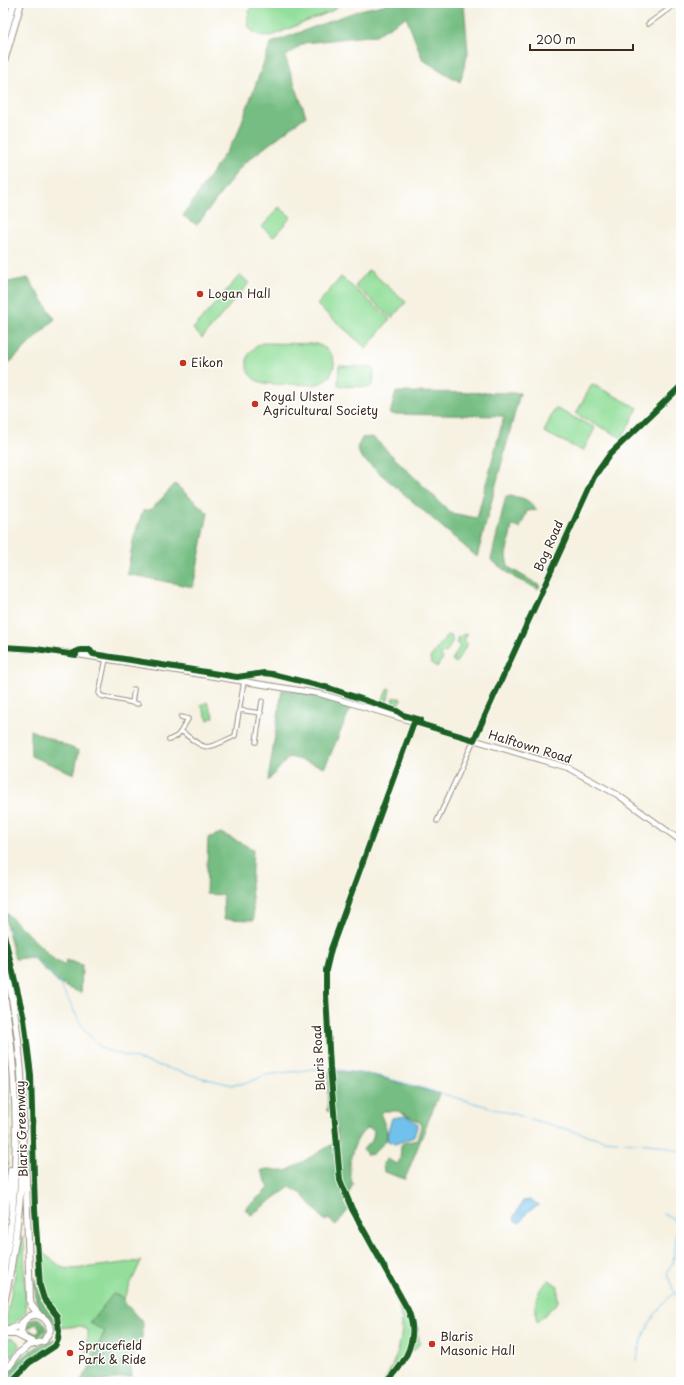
<svg xmlns="http://www.w3.org/2000/svg" width="684" height="1385" font-family="'Playpen Sans',sans-serif">
<style>
.green{fill:#92de9a;stroke:#66845c}
.forest{fill:#75bd82;stroke:#587450}
.water{fill:#6fc1eb;stroke:#557684}
.lines{fill:none;stroke-linecap:round;stroke-linejoin:round}
.stream{stroke:#6fc1eb;stroke-width:1}
.street-casing{stroke:#988e80;stroke-width:5.5}
.secondary-casing{stroke:#988e80;stroke-width:7}
.highway-casing{stroke:#988e80;stroke-width:8}
.street{stroke:#fff;stroke-width:3.5}
.secondary{stroke:#fff;stroke-width:5}
.highway{stroke:#fff;stroke-width:6}
.cycleway-casing{stroke:#fff;stroke-width:8}
.cycleway{stroke:#1b5e20;stroke-width:6}
.poi-dot{fill:#c8321e;stroke:#fff;stroke-width:1.5}
.labels{text-anchor:middle;stroke-width:3;stroke-linejoin:round;paint-order:stroke}
.poi-label{font-size:12px;fill:#3b2a1e;stroke:#fff;text-anchor:start}
.street-label{font-size:12px;fill:#3b2a1e;stroke:#fff}
</style>
<rect width="100%" height="100%" fill="#fff"/>
<filter id="ink" filterUnits="userSpaceOnUse"><feTurbulence type="fractalNoise" baseFrequency=".025" numOctaves="2"/><feDisplacementMap in="SourceGraphic" scale="8" xChannelSelector="R" yChannelSelector="G"/><feConvolveMatrix kernelMatrix="1 2 1 2 8 2 1 2 1" color-interpolation-filters="sRGB"/></filter>
<filter id="wash" filterUnits="userSpaceOnUse"><feTurbulence type="fractalNoise" baseFrequency=".012" numOctaves="4" result="noise"/><feDisplacementMap in="SourceGraphic" scale="16" xChannelSelector="R" yChannelSelector="G"/><feGaussianBlur stdDeviation="0.9" result="paint"/><feColorMatrix in="noise" values="0 0 0 0 0 0 0 0 0 0 0 0 0 0 0 0 0 1.4 0 .05"/><feComposite in="paint" operator="in"/></filter>
<g filter="url(#wash)">
<rect width="100%" height="100%" fill="#f6f1e1"/>
<path class="green" d="M253,3H341L332,11L271,36C248,37 242,22 253,3Z
M279,207L291,217L273,237L262,227Z
M369,270L406,302L392,318L355,286Z
M240,275L249,283L202,338L193,329Z
M341,277L390,319L366,348L317,305Z
M262,343L316,344C325,347 333,352 334,363C334,370 330,378 324,381C316,387 303,384 294,384C276,384 245,388 247,361C248,352 255,347 262,343Z
M339,366L372,367L374,370L373,384L370,387L338,386Z
M592,384L638,408L622,438L576,414Z
M555,408L595,428L583,451L544,432Z
M468,633L464,641L467,644L456,663L452,660L460,646L457,644V638Z
M447,635L452,636V642L446,653L443,652L440,656L443,658L437,667L431,663L430,658Z
M388,688L390,689L387,703L380,705Z
M393,698H399L401,699L396,710L392,709Z
M207,702L214,717L208,720L201,705Z
M22,1237L24,1238L26,1312L13,1325L5,1326Z
M40,1251L63,1268L74,1269L141,1261L124,1298L113,1294L90,1323L105,1330L94,1356L82,1348L88,1338V1330L79,1326L61,1328L58,1315L43,1294L40,1279Z
M549,1280L558,1286V1302L537,1322C533,1304 535,1292 549,1280Z
M394,1291C400,1300 406,1308 409,1318C417,1342 401,1368 384,1382C393,1365 402,1345 402,1325C402,1314 396,1302 394,1291Z
M33,1318C41,1318 45,1321 47,1329L43,1338L37,1341L28,1338L25,1334L30,1330L36,1334L40,1329L37,1324H34L28,1329L24,1327L27,1322Z
M416,1328L420,1343L413,1351L412,1349Z
M3,1338L14,1339L20,1344L3,1368Z"/>
<path class="forest" d="M391,3H464L468,53L460,82L423,60L406,17L376,35L304,43L285,57L306,116L243,164L197,225L183,216L237,135L271,43L360,10Z
M28,278L55,319L3,369V283Z
M396,392L520,393L477,557L361,457L357,448L362,438L373,437L451,513L477,518L504,416L390,414Z
M175,484L208,513L193,587L127,574L134,536L143,511L152,509Z
M506,496C522,497 526,497 537,510L527,511L520,528L512,526L506,555L508,567L540,586L538,589L515,578L491,560Z
M282,690L302,692L351,707L325,767L289,757L268,781Z
M30,730L79,751L74,774L31,756Z
M221,833L253,849L251,887L254,920L224,919L223,895L206,894L208,838Z
M3,910L56,961L65,965L66,960L82,965L81,993L58,983L33,957L15,959Z
M3,1023L10,1108L7,1175L6,1113L3,1103Z
M329,1071L368,1074L439,1094L405,1179L384,1172L383,1163L387,1159L397,1164L400,1160L401,1145L403,1143L417,1140L421,1126L420,1122L398,1111H383L381,1115L387,1131L386,1141L373,1154L367,1155L363,1149L372,1141L374,1132L372,1129L367,1128C353,1139 345,1168 353,1184L346,1199L349,1209L336,1225L328,1219L325,1221L302,1194L290,1187L251,1215L245,1209L269,1188L261,1171C268,1166 279,1172 287,1171L338,1141L333,1113L327,1111Z
M34,1277C38,1288 41,1298 46,1308C50,1314 55,1317 56,1324L41,1311L36,1301Z
M113,1294L124,1298L125,1303L143,1323L142,1338L131,1364L132,1376L99,1382H79L88,1371L105,1331L90,1323Z
M38,1320L44,1325V1330L38,1337L29,1333L30,1331L36,1334L39,1333L41,1330L40,1327L36,1324L28,1328L33,1321Z
M56,1339C56,1348 27,1362 19,1370C15,1373 12,1378 9,1382H4C8,1376 11,1368 16,1363C23,1356 47,1339 56,1339Z"/>
<path class="water" d="M407,1116L418,1124L414,1137L395,1144L388,1141L387,1135L392,1118Z
M531,1200L539,1205L528,1211L520,1223L515,1221L514,1217L523,1201Z"/>
<g class="lines">
<path class="stream" d="M6,928L59,982L83,1028L102,1049L195,1076L232,1085L247,1083L266,1075L314,1069H326
M333,1069L380,1076L604,1140L658,1145L681,1152
M663,1214L676,1220L678,1224L673,1263L667,1273L674,1292L681,1301
M637,1361C639,1335 656,1309 674,1293"/>
</g>
</g>
<g filter="url(#ink)">
<g class="lines">
<defs>
<path id="street" d="M648,24L677,3
M106,659L99,693L101,696L138,704
M132,703L134,689
M239,710L261,713
M181,731L188,719L181,717
M169,740L177,736L181,731C208,752 204,750 235,736L244,681
M256,742L262,701
M437,821L594,477L610,454L681,386
M387,1382C406,1362 420,1338 408,1310L352,1209L340,1180L330,1067L326,995L327,963L334,940L414,722"/>
<path id="secondary" d="M3,647L62,652L321,694L568,768L618,795L681,841"/>
<path id="highway" d="M3,41L14,3
M3,65L21,3
M3,952C30,1069 29,1191 3,1308
M3,988C19,1083 21,1180 3,1275
M25,1152L30,1300L31,1305L40,1316
M3,1228L11,1170
M23,1323L21,1331L24,1338L36,1344
M4,1334H16L24,1338
M3,1375L18,1354L28,1346L44,1341L50,1330C49,1320 40,1312 30,1316C25,1318 23,1324 18,1326C15,1328 10,1329 6,1329"/>
</defs>
<use href="#street" class="street-casing"/>
<use href="#secondary" class="secondary-casing"/>
<use href="#highway" class="highway-casing"/>
<use href="#street" class="street"/>
<use href="#secondary" class="secondary"/>
<use href="#highway" class="highway"/>
<defs>
<path id="cycleway" d="M3,647L36,649L76,655
M70,654L80,650H90L93,654L237,677L264,673L272,674L329,688L397,711L403,715L421,720
M3,930L24,1019L31,1075L35,1209L40,1286L44,1299L57,1316L59,1331L58,1340L55,1346L29,1363L11,1382
M387,1382C406,1362 420,1338 408,1310L352,1209L340,1180L330,1067L326,995V970L331,949L414,722L474,740L594,477L610,454L681,386"/>
</defs>
<use href="#cycleway" class="cycleway-casing"/>
<use href="#cycleway" class="cycleway"/>
</g>
</g>
<g class="poi-dot">
<circle cx="200" cy="294" r="4"/>
<circle cx="183" cy="363" r="4"/>
<circle cx="255" cy="404" r="4"/>
<circle cx="432" cy="1344" r="4"/>
<circle cx="70" cy="1353" r="4"/>
</g>
<g class="labels">
<g class="poi-label">
<text x="208" y="298">Logan Hall</text>
<text x="191" y="367">Eikon</text>
<text x="263" y="401">Royal Ulster<tspan x="263" dy="14">Agricultural Society</tspan></text>
<text x="440" y="1341">Blaris<tspan x="440" dy="14">Masonic Hall</tspan></text>
<text x="78" y="1350">Sprucefield<tspan x="78" dy="14">Park &amp; Ride</tspan></text>
</g>
<g class="street-label">
<text transform="translate(549 546) rotate(-66)" y="4">Bog Road</text>
<text transform="translate(530 747) rotate(17)" y="4">Halftown Road</text>
<text transform="translate(319 1058) rotate(-94)" y="4">Blaris Road</text>
<text transform="translate(22 1129) rotate(-92)" y="4">Blaris Greenway</text>
</g>
</g>
<rect width="684" height="1385" fill="none" stroke="#fff" stroke-width="16"/>
<path d="M530 44v6h103v-6" fill="none" stroke="#3b2a1e" stroke-width="2"/>
<text x="536" y="44" font-size="12" fill="#3b2a1e" stroke="#ffffff" stroke-width="3" paint-order="stroke">200 m</text>
</svg>
